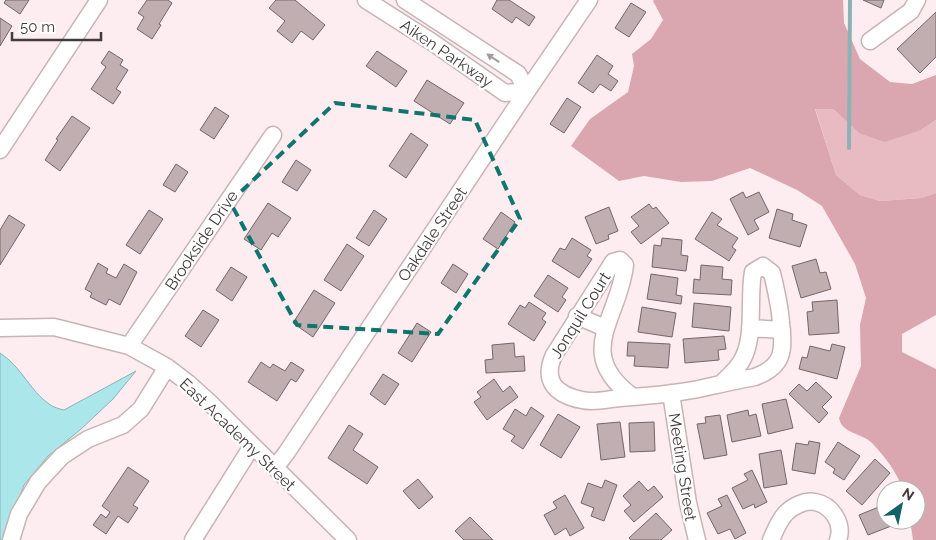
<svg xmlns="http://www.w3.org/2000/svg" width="936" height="540" font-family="Raleway,sans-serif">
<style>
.green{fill:#e8bac1}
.forest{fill:#daa7b0}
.water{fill:#abe6eb;stroke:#8cb2b6}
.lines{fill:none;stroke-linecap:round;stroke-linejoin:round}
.stream{stroke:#8cb2b6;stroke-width:4}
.building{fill:#c1aeb0;stroke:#766467}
.minor-casing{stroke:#c7b4b6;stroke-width:19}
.minor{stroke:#fff;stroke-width:16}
.oneway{fill:#a09c9d}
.marked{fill:none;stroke:#0f766e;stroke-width:4;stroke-dasharray:10 6;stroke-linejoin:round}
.labels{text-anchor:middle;stroke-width:4.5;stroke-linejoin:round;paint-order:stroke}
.street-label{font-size:16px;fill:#423a3b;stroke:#fff}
</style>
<rect width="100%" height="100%" fill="#feedf0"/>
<path class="green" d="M815,108L833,109L859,133L921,130L936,120V193L921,198L880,201L860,195L836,175Z"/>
<path class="forest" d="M654,0H843L844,23L860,59L890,82L912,84L936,75V120L921,130L885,142L859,133L833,109H815L836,175L860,195L880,201L921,198L936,193V315L902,334V352L936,369V540H913L910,520H916V490H903C897,472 885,457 872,443C862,433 842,434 839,418L861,366L860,325L866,298L855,264L822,206L797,190L750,168L712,181L681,182L644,176L619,181L571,146L590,119L628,92L634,66L632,54L651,39L663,20L653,1Z"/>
<path class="water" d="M0,353C22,367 30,391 49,404C53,407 59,409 64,410L136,371L113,399L80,430L48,456L24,485L9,524L6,540H0Z"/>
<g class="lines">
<path class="stream" d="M849,148L850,0"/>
</g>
<path class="building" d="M6,0H29L20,14L4,3Z
M147,0H168L172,3L159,24L161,25L152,39L137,29L144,17L138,13Z
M276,0H295L325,25L313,40L301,31L292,43L277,31L285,21L269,8Z
M497,0H509L535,17L529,26L516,17L512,23L492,9Z
M863,0H884L881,8Z
M631,3L646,12L629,37L615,28Z
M936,12V57L920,73L897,49Z
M0,18L12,26L0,46Z
M109,51L123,60L120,65L128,70L116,89L121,92L113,104L91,89L106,67L101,63Z
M377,51L407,71L396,87L366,66Z
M597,55L613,66L608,74L618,81L611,91L600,84L593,93L578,83Z
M427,80L464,103L450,124L414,101Z
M567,98L581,107L564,133L550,124Z
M215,107L229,116L214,139L200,130Z
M72,116L90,128L60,171L45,160L58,140L56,139Z
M411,133L428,145L406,178L389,166Z
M296,160L311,170L297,191L282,182Z
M176,164L188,172L175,192L163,185Z
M743,192L746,198L759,192L769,212L754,220L759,229L748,235L730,199Z
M268,203L291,218L278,237L272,233L261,250L244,239Z
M649,204L653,209L656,207L669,223L641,244L631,232L639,226L631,217Z
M609,207L618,231L608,235L609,239L596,244L585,217Z
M777,209L793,214L792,220L807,225L800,247L769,238Z
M149,210L163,219L140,254L126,245Z
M374,210L387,219L369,246L356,238Z
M501,212L515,222L498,249L483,239Z
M712,212L722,219L717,225L738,238L732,247L736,250L729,261L695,239Z
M9,215L25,225L0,265V230Z
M572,238L591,250L587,256L592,259L579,278L552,261L560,248L565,250Z
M662,238L682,240L681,255L688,256L686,271L652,267L654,245L661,246Z
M347,244L364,256L341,291L324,280Z
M816,259L820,273L826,272L831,289L801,298L792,266Z
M98,263L108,269L106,273L116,278L124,264L137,272L120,305L109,299L106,305L90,297L92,293L85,289Z
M453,264L468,274L456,293L441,283Z
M701,265L723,267L722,279L732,280L731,295L693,293L694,279L700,280Z
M231,267L247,277L232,301L216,290Z
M651,274L678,278L676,295L682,296L681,304L647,299Z
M548,275L568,288L562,297L566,300L558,312L534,296Z
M314,290L335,303L313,337L293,323Z
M837,300L839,333L809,335L807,312L813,311L812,302Z
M529,302L546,313L542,319L546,322L534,341L508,324L520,305L525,308Z
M694,303L731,307L729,331L692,327Z
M642,307L676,313L672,337L638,332Z
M203,310L219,320L201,347L185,336Z
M417,323L431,332L412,362L398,353Z
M724,336L726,349L718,350L719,360L685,363L683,339Z
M628,342L670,344L668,368L634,366L635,356H627Z
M514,343L515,357L524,356L525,371L486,373L485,360L493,359L492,345Z
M832,344L845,347L837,379L799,369L802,357L807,358L810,346L830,351Z
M261,362L270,368L273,364L285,371L291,362L304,370L296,382L291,379L277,401L248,382Z
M383,374L399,384L385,405L370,394Z
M494,379L503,392L510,386L518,397L487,420L474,402L481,397L477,392Z
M816,382L832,397L822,407L828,413L819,423L789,394L799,384L807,391Z
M786,399L793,428L768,434L762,404Z
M531,407L544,416L523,449L511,441L515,436L503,429L515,409L526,416Z
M748,410L749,416L756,414L761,436L732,442L727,415Z
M558,414L580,427L561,458L540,445Z
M720,415L727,455L704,459L697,424L706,423L705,417Z
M620,422L625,457L601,460L597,424Z
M654,422L655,451L630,452L629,423Z
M349,425L363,434L353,450L378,467L367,484L328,458Z
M809,441L820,443L815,474L792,470L796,443L808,445Z
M838,442L860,456L844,480L833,473L835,469L825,462Z
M781,450L787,484L764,488L759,454Z
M875,459L890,473L862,505L846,491Z
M128,467L149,481L133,505L138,508L128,523L118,516L106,534L93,525L101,514L106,518L110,512L102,506Z
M752,470L767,502L755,508L754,504L743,509L732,488L748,480L744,474Z
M418,479L433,497L419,509L403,491Z
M605,480L617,485L604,521L591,516L594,508L581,503L588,483L602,488Z
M639,481L648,491L654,486L663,497L634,522L624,511L631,505L623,496Z
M565,495L584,528L570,536L566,528L555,535L544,515L557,508L553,502Z
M727,495L746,533L735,539L730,529L718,534L707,513L722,506L718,499Z
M886,504V520H898L899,523L868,535L859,515Z
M656,513L672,530L661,540H631L629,538Z
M470,517L493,540H464L455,531Z"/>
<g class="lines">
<defs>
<path id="minor" d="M366,0L432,42L505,93L527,91L518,74L405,0
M870,41L911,11L917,0
M0,150L99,0
M577,316L605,328
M0,328L54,327L129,346L167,367L188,383L209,402L348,540
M750,328L782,330
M129,346L273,135
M671,393L688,503L697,540
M633,397C573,353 619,319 625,265L620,260L613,262L554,355C542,381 556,395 582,400C594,403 608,399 620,398C647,396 676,394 703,388C721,384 738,380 755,377C784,366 784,351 781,323C780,306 776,290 772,273L763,266L753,272C748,300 756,338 741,362C736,370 729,376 722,383
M275,468L287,452L527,91L589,0
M11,540L19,514L38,482L62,456L88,439L123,425L141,409L167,367
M193,540L252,446
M771,540C775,531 779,520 786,513C793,506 805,500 815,502C832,505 844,524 838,540"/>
</defs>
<use href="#minor" class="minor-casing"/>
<use href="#minor" class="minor"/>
</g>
<defs><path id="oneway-solid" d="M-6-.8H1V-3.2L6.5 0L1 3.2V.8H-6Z" transform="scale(1.25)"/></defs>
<use class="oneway" href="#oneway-solid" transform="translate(493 58) rotate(-147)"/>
<path class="marked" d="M335,103L475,120L520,219L438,334L297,325L230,202Z"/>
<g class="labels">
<g class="street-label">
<text transform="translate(447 53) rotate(34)" y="6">Aiken Parkway</text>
<text transform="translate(432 234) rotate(-56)" y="6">Oakdale Street</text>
<text transform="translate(201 240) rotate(-56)" y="6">Brookside Drive</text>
<text transform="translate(580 315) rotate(-58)" y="6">Jonquil Court</text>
<text transform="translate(238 434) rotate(44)" y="6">East Academy Street</text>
<text transform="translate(683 467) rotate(81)" y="6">Meeting Street</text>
</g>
</g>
<g transform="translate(901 505) rotate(33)"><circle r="24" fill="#ffffff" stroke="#b3b0b1"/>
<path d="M0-4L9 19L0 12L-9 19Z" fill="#126268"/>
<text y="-8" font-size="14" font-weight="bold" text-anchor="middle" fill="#423a3b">N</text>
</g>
<path d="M12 32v8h89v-8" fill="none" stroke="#423a3b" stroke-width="2.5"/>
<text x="20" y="32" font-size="15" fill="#423a3b" stroke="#ffffff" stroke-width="4" paint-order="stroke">50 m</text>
</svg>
